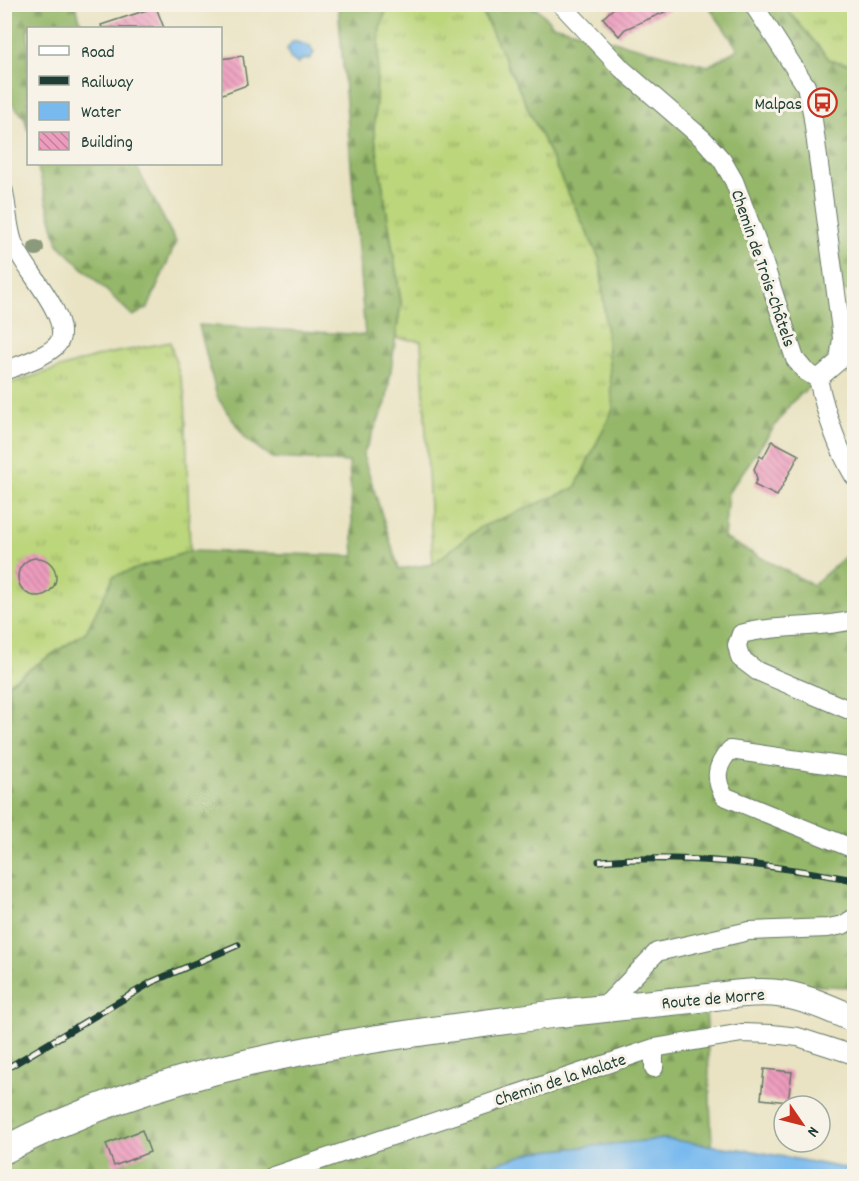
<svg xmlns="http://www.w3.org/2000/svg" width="859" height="1181" font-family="Dekko,sans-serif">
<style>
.grass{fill:url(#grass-tufts);stroke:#6e8a58;stroke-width:1.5}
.forest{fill:url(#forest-firs);stroke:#5a7a50;stroke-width:1.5}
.water{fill:#79baee;stroke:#4c7c91;stroke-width:1.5}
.building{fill:url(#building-back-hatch)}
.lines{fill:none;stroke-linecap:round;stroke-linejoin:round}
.street-casing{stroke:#676;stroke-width:20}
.secondary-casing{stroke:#676;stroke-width:29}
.street{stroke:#fff;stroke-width:18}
.secondary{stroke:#fff;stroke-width:27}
.rail-casing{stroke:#1f3d34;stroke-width:7}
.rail{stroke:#f7f3e8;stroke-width:4.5;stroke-dasharray:14;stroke-linecap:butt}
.tree{fill:#8b997c}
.labels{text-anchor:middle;stroke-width:6;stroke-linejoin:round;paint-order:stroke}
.poi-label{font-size:18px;fill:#1f3d34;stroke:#f7f3e8;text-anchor:end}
.street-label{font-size:18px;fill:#1f3d34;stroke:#f7f3e8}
</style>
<defs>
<pattern id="grass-tufts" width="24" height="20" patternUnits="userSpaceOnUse" patternTransform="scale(1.5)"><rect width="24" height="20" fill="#bcd67b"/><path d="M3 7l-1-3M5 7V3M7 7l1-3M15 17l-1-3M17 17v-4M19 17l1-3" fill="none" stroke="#98af66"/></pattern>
<pattern id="forest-firs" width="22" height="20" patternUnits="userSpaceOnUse" patternTransform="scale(1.5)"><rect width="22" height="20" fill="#95b76b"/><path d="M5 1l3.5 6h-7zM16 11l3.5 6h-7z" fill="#799659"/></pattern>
<pattern id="building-back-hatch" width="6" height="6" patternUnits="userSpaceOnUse" patternTransform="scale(1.5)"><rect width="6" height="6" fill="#ee9cbe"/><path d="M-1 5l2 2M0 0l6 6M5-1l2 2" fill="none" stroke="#c0809b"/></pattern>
</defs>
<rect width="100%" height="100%" fill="#f7f3e8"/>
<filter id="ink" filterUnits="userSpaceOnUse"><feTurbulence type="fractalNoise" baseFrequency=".0167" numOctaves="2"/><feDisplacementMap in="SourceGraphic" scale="12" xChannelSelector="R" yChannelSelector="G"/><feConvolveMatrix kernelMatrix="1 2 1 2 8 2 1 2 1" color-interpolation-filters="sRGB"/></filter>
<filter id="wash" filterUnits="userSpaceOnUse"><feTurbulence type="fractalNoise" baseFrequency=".008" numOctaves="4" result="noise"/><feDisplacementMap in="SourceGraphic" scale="24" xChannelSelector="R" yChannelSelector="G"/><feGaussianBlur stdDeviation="1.35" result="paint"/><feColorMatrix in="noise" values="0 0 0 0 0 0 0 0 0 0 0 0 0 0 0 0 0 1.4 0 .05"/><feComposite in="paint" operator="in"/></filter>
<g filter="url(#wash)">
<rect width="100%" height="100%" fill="#e9e3c3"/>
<path class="grass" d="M388,5H479L600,260L613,409L575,488L479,528L433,564L421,341L396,338L401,302L374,131L380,28Z
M783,5H854V65L830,60Z
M170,342L185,394L190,551L114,576L86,632L9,683L10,721L5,726V385L102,355Z"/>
<path class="forest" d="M4,5H76L82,28H28V131L25,118L5,96Z
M338,5H388L380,28L374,131L401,302L386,403L363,455L399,569L433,564L479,528L575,488L613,409L600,260L479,5H534L553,25L708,66L738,49L708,5H783L830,60L854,65V290L829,293L836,339L818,379L791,403L728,493L724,538L813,585L854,549V987L705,982L712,1146L664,1139L534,1152L456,1176H5L4,726L10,721L9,683L86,632L114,576L190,551L354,556L349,462L272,458L246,439L217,397L199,325L365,335Z
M37,164H135L176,242L148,308L133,316L58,244Z"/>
<path class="water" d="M293,41L310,46L314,53L310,59L301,60L298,64L290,58L287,49Z
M664,1139L753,1151L849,1169L854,1171V1176H456L534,1152Z"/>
<g id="blocks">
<path class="building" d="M618,4H683L625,29L619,36L603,18Z
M156,7L164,28H102L101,25Z
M243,56L247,85L220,95V59Z
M772,441L799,455L777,496L754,485L757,479L754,469L760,456L763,458Z
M18 577a19 19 0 1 1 38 0a19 19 0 1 1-38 0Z
M764,1069L792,1072L788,1102L761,1099Z
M142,1130L150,1152L114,1166L106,1144Z"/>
</g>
</g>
<g filter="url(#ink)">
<use href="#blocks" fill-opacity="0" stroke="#676" stroke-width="1.5"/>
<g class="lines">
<defs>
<path id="street" d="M561,4L622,69L703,139L722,160L734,181L756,239L795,359L805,371L818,379C826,414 836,446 854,476
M753,4L806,86L812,112L842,338L839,361L818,379
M4,192C7,208 8,227 13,242C23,268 69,314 60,340C54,355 19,365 4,371
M854,620C817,629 778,624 741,634L737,645L740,658L757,671L854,712
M854,768L730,750C716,766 714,778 724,796L854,849
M603,1008L657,952L749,931L828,928L843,925L854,918
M654,1068V1048
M273,1176L654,1048L742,1033L772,1034L798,1037L854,1055"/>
<path id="secondary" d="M4,1150C179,1059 356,1041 547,1015C597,1009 646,1004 696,999C721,996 748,991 773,993C801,995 829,1008 854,1019"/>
</defs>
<use href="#street" class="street-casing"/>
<use href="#secondary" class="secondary-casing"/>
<use href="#street" class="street"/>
<use href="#secondary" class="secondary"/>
<defs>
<path id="rail" d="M599,861C685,854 769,864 854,880
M4,1070L152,982L238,945"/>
</defs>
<use href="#rail" class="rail-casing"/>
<use href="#rail" class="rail"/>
</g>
<circle class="tree" cx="36" cy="248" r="8"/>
</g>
<defs>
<symbol id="bus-ring" viewBox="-11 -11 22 22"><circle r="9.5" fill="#f7f3e8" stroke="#c8321e" stroke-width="1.5"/><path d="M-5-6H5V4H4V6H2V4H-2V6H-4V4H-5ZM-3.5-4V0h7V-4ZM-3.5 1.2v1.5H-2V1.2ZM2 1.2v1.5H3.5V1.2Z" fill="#c8321e"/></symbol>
</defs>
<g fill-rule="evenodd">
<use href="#bus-ring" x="806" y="86" width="33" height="33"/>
</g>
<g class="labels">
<g class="poi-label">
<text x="802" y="109">Malpas</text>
</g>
<g class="street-label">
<text transform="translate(764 268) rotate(71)" y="6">Chemin de Trois-Châtels</text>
<text transform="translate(713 998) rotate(-5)" y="6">Route de Morre</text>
<text transform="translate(560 1079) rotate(-18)" y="6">Chemin de la Malate</text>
</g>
</g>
<rect width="859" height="1181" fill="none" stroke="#f7f3e8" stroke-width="24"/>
<rect x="27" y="27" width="195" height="138" fill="#f7f3e8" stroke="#a1aaa0" stroke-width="1.5"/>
<rect x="39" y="46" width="30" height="9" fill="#ffffff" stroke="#a1aaa0" stroke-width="1.5"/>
<text x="81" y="57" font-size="18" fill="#1f3d34">Road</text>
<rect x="39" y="76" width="30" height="9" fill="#1f3d34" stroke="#a1aaa0" stroke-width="1.5"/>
<text x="81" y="87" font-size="18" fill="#1f3d34">Railway</text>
<rect x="39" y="102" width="30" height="18" fill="#79baee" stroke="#a1aaa0" stroke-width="1.5"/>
<text x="81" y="117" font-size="18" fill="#1f3d34">Water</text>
<rect x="39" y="132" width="30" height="18" fill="url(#building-back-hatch)" stroke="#a1aaa0" stroke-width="1.5"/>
<text x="81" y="147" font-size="18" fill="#1f3d34">Building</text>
<g transform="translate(802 1124) rotate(125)"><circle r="28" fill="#f7f3e8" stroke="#a1aaa0" stroke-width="1.5"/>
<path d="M0-4.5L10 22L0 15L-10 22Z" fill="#c8321e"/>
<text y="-9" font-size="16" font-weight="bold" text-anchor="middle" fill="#1f3d34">N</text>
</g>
</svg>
